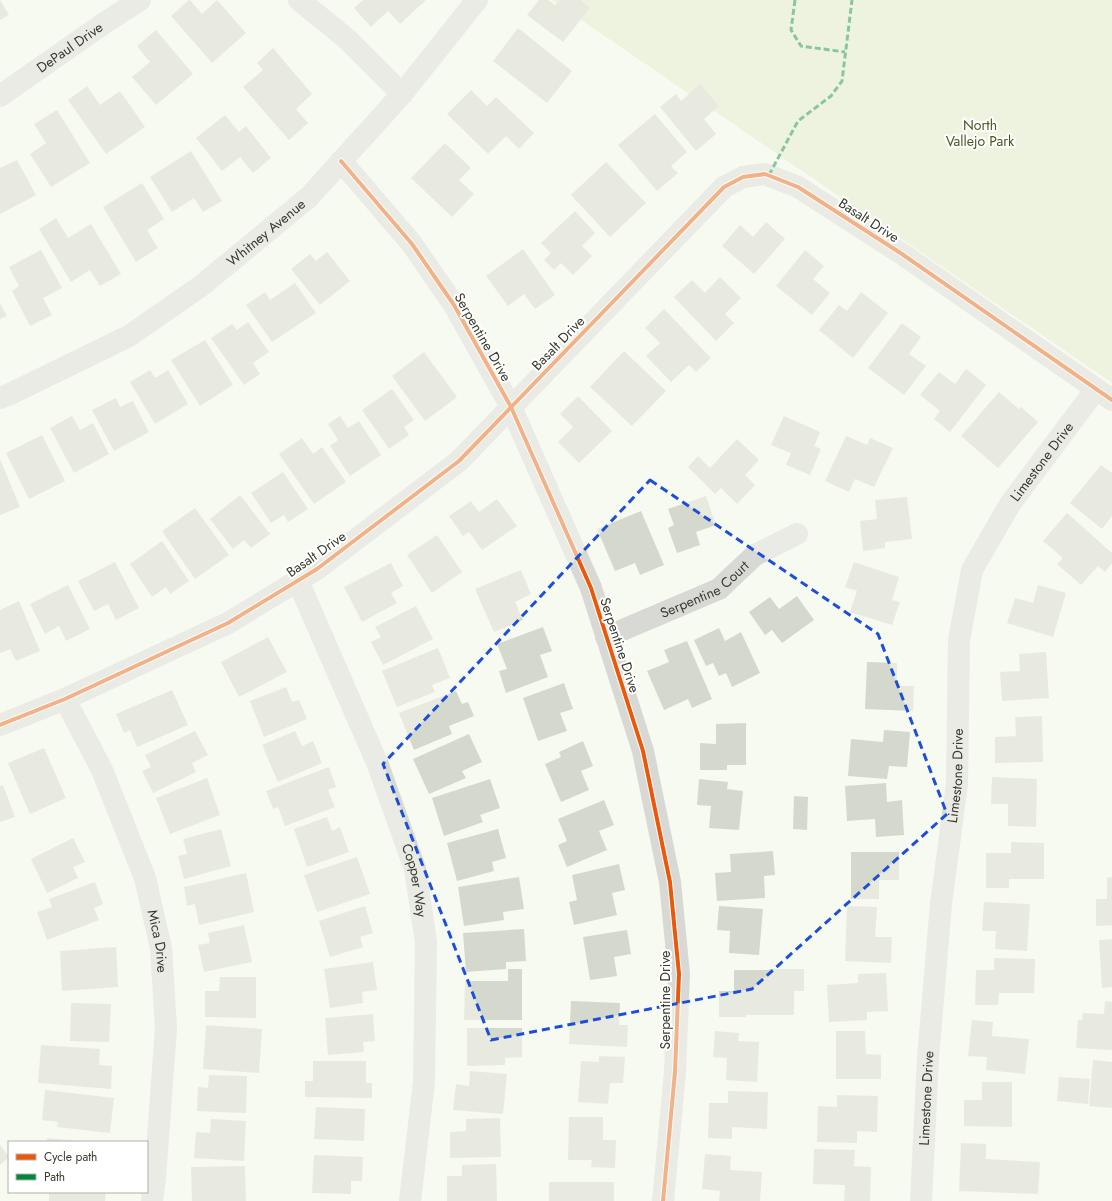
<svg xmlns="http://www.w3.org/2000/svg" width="1112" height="1201" font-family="Jost,sans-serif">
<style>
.green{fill:#e3ebcc}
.building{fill:#d5d8cd}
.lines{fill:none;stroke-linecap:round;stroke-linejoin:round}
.street{stroke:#d8d9d5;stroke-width:22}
.quiet{stroke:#00873e;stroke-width:3;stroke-dasharray:6 3;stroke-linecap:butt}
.cycleway-casing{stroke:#fff;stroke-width:6}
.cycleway{stroke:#e8590c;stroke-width:4}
.marked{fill:none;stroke:#1d4ed8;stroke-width:3;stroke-dasharray:8 5;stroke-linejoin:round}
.labels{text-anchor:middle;stroke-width:4;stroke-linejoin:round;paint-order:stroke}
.street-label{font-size:14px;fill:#383b2e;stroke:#fff}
.park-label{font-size:14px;fill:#4b561f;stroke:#fff}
</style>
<rect width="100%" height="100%" fill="#f7faf0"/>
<path class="green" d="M552,0H1112V383Z"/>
<path class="building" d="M0,0L9,15L0,20Z
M189,0H190L202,14L217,0L246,33L212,63L171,16Z
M363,0H426L400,24L388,11L371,27L354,8Z
M539,0H548L555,5L560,0H581L590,8L563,42L527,15Z
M518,28L572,71L547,103L493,61Z
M156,30L193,74L156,105L132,77L150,62L137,46Z
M273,48L312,94L296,109L308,123L289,140L243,87L263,70L257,63Z
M700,84L719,106L704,119L716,134L696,151L660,107L676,94L681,101Z
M87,86L100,105L120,91L145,127L106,154L68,100Z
M471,90L487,106L496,97L534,133L519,149L506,136L488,154L447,114Z
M57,110L90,163L51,187L30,154L46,143L34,124Z
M655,114L687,152L671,166L678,173L657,191L618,145Z
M225,115L239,132L246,126L271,158L253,173L240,157L222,171L196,138Z
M445,143L471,168L459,180L474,194L452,217L411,178Z
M191,151L222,201L203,212L194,198L172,212L150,177Z
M17,160L36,195L0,214V168Z
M606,162L646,203L610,237L571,195Z
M142,183L164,219L147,230L158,248L136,262L103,207Z
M575,211L595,233L582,246L592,256L573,275L561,263L554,270L544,260L551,253L541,243Z
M56,218L68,238L91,224L121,274L100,286L90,270L71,282L39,229Z
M766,222L785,239L754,274L722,246L740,225L753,237Z
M523,249L555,295L535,309L524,294L508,306L486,276Z
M41,250L62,288L43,298L52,315L30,326L12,291L19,286L9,267Z
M805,250L824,266L813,279L830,293L812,315L776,286Z
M327,252L350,281L320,305L291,269L310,254L316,261Z
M720,277L741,298L725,314L734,323L716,341L674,297L692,280L705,293Z
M295,283L316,313L272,342L246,305L265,292L270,300Z
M861,292L888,313L853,358L819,330L839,305L847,311Z
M0,303L7,316L0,319Z
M664,309L711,358L696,372L689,365L671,382L646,356L660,343L645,328Z
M248,322L269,352L253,363L260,374L244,385L211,338L232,324L237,330Z
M902,323L921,337L909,354L926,366L904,395L868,368Z
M205,340L233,385L200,406L171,360Z
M624,351L666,391L632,426L590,387Z
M424,352L457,397L425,421L392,376Z
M966,369L986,385L950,432L934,419L940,411L920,395L939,372L955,384Z
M150,370L155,378L168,370L188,404L155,424L130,382Z
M392,389L414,420L404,427L409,435L389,449L362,410Z
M999,392L1019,409L1021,407L1038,422L998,468L961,436Z
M578,396L612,431L579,463L558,442L573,427L560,414Z
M116,398L120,407L133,401L149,432L114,451L92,410Z
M72,416L80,430L93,423L109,454L74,473L50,428Z
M340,416L348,428L359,421L381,455L350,476L330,446L338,440L328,424Z
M784,416L820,432L814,446L821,449L810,475L786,465L791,453L771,445Z
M42,435L65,481L29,499L6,453Z
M846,436L867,445L870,438L893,448L874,487L855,479L849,492L825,481Z
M302,438L313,454L322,447L346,482L314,504L279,454Z
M737,439L759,460L745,475L755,485L737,504L721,488L715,494L688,467L698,456L710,468Z
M0,459L20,507L0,515Z
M1101,465L1112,473V516L1102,529L1070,503Z
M283,472L308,509L288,522L284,515L271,523L251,493Z
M240,495L270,534L251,548L244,540L233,549L210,519Z
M706,496L716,525L696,532L700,545L677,553L668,528L674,525L668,509Z
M907,497L912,539L885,542V548L863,551L860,521L877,519L875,500Z
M497,499L517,526L482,550L469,532L463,536L449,516L471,501L479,512Z
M195,508L229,555L195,579L162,531Z
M641,511L664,565L640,575L635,563L615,571L597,529Z
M1067,513L1112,553V563L1105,572L1098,566L1081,585L1057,564L1063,558L1043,541Z
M437,535L462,572L432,593L407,555Z
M162,541L189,581L170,594L166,587L152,597L130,564Z
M115,562L139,608L116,620L108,604L94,611L78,581Z
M854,562L899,577L892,600L900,602L892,625L850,612L857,591L845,587Z
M391,563L403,586L391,593L397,603L362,622L344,587Z
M521,570L531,594L515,602L523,620L494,632L475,589Z
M68,585L90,629L66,641L59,626L45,634L30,604Z
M1038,585L1066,593L1053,637L1007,623L1015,598L1033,603Z
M797,596L814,620L782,643L772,630L765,635L749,612L770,597L779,609Z
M19,601L40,651L16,661L10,649L0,653V610Z
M416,606L433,639L383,665L371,642L381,637L375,627Z
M543,627L552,651L540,655L548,677L506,693L499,671L507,669L497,644Z
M719,628L725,641L741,632L760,673L732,687L726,673L719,676L713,663L706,666L694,640Z
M268,637L287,672L239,697L221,662Z
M687,641L712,699L692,708L688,699L664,710L647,671L669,662L664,650Z
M438,648L450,678L432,685L435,692L397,707L382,671Z
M1046,652L1049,698L1002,701L1000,672L1020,671L1019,654Z
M867,662L897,663V686H914L913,711L865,709Z
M564,683L573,709L560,713L567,731L538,741L523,698Z
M286,687L292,702L299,700L307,719L264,737L250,701Z
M172,690L188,725L137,747L130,730L124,733L116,714Z
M456,691L462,704L468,702L474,716L449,726L452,734L414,750L399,713Z
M1042,716L1043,762L995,763V737L1016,736L1015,717Z
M746,723V765H727V770H700V743L716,744V724Z
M884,730L910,732L907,767L889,766L887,779L848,776L851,739L883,742Z
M195,731L208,755L192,763L196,772L153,793L142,771L151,767L145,755Z
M295,731L302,746L313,741L322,763L278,782L262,745Z
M469,734L482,762L462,771L466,778L429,794L413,759Z
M583,741L593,766L581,771L589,790L561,802L545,764L561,757L559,752Z
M44,748L66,798L30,814L8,763Z
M329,767L336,787L328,790L335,807L285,826L278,807L273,809L266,791Z
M992,777L1037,779L1036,827L1008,826V804H991Z
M207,778L220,815L170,834L156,798Z
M490,779L500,808L480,815L483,822L444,836L432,798Z
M699,779L728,782L727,789L743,791L739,830L709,828L711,806L697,805Z
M886,783L887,802L902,800L904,835L876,837L875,819L847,821L845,786Z
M3,785L15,817L0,822V786Z
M794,796L808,797L807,830L793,829Z
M604,800L614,825L599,831L607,850L567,867L558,845L567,841L558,819Z
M327,817L332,831L340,827L349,852L307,867L294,829Z
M221,829L231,866L184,879L178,856L187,854L183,839Z
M498,829L506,858L492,862L494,871L457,881L447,843Z
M73,838L85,862L73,867L78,878L47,893L31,859Z
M1011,842L1044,843V879H1009V888H986V853H1011Z
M773,851L775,875L764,876L765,898L717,901L715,873L731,872L730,854Z
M851,852H899V880H879V899H851Z
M357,857L370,894L317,912L304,875Z
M619,864L625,890L612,893L617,915L574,925L569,902L577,900L572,875Z
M246,873L254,912L199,925L195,904L187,906L184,887Z
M519,877L524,909L503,912L504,920L464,926L458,887Z
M1112,877V925L1096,926V899H1107V878Z
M95,882L103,904L94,908L99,920L47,940L37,912L52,907L49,899Z
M984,902L1030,904L1027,951L995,949L996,931H982Z
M365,906L373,933L360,937L363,947L330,957L319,921Z
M719,906L763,909L759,955L729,953L730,931L717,930Z
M847,906L877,907L875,937H892L891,963L845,961Z
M244,925L252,962L204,972L198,945L210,943L208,933Z
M524,929L526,961L506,962V969L466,972L463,933Z
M627,930L631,954L614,957L617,976L590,980L583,937Z
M1112,939V987L1102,988L1099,940Z
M116,947L118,987L62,991L60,951Z
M994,958L1035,959L1034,993H999L998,1005H975L976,970H994Z
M373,962L377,990L362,992L363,1003L330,1008L324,969Z
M508,969H522V1020H464L465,981H508Z
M769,969H804V991H794V1015H746V1017H719V991H734V970H769Z
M886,973L888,1011L867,1012V1020L829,1022L827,985L858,983V974Z
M220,977H256V1018L205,1017V991H219Z
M571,1001L620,1003L619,1025H628L627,1047L569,1044Z
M1105,1001L1112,1002V1050L1076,1048L1078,1020H1082L1083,1013L1104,1014Z
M71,1003L111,1004L109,1042L70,1041Z
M373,1014L375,1041L363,1042L364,1052L328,1055L325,1018Z
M972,1020L993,1022L992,1036L1029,1039L1025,1074L986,1070L987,1057L968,1056Z
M206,1025L262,1029L259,1073L203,1069Z
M467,1028H522V1057L505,1058V1065L467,1066Z
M715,1031L739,1033L738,1041L759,1042L757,1082L726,1080L727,1058L713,1057Z
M836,1031H865L866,1054L881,1055V1079H836Z
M41,1045L100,1049L99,1065L112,1066L111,1089L38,1083Z
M599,1056L625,1057L623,1083H610L608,1104L578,1102L581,1061L599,1062Z
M1093,1060L1112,1062V1108L1089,1106Z
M313,1061H366V1083H372V1098L305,1097V1081H313Z
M470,1071L507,1074L503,1114L453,1110L456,1084L469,1086Z
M209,1075L247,1076L246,1113L197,1111L198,1087L208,1088Z
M1059,1077L1090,1079L1088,1104L1057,1101Z
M982,1082H1012V1127L964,1126V1100H982Z
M45,1090L114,1098L110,1133L57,1127L58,1122L42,1120Z
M728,1091L768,1092L767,1129L732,1127V1139L708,1138L709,1103H728Z
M837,1095L878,1096L877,1132L857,1131V1143L817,1142L818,1106L837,1107Z
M316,1107L365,1109L364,1141L314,1139Z
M569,1117H603V1140H616L615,1168L591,1167L592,1160H568Z
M500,1118L501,1157L450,1158V1132L466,1131V1119Z
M211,1119L246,1121L244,1161L194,1158L196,1132L210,1133Z
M47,1138L77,1141V1142H47Z
M961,1143L986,1144V1159L1040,1162L1038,1194L959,1191Z
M0,1145L9,1157L0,1165Z
M814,1149L855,1150L854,1166L871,1167L870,1201H844L845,1185L813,1184Z
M705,1154L731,1156L730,1170L762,1172L760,1201H719L720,1191L702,1189Z
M314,1155L363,1157L362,1181H351V1194L312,1193Z
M496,1164L497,1201H447V1176H462V1165Z
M245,1166L246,1201H192L191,1167Z
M549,1182H614V1201H549Z
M49,1192H106L105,1201H49Z"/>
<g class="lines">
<g class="street">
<path d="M299,0L347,39L402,94"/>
<path id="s1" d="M0,96L103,24L140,0"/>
<path d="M341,161L412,244L454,305L511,407L591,588L643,751L670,882L679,974L675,1072L663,1201"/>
<path id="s2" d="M0,398L10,394L129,336L201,286L309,197L402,94L477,0"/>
<path id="s3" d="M298,581L378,765L415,869L426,942L424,1082L410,1201"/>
<path id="s4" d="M606,637L719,589L755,555L797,534"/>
<path id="s5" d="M65,699L102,770L145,878L161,948L166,1028L155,1178L152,1201"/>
<path d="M0,725L65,699L228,623L317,569L459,461L724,187L743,177L765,174L798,187L902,254L1112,400"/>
<path id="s6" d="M921,1201L928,1058L941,904L957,784L959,640L972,570L1010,504L1096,389"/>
</g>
<path class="quiet" d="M795,0L791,30L801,46L845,52
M769,175L798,121L831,96L842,81L852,0"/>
<defs>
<path id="cycleway" d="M341,161L412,244L454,305L511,407L591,588L643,751L670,882L679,974L675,1072L663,1201
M0,725L65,699L228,623L317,569L459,461L724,187L743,177L765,174L798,187L902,254L1112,400"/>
</defs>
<use href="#cycleway" class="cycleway-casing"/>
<use href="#cycleway" class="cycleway"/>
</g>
<path d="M0 0H1112V1201H0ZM650,480L878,634L947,814L752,989L491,1040L383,764Z" fill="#f7faf0" fill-opacity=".55" fill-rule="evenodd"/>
<path class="marked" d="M650,480L878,634L947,814L752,989L491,1040L383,764Z"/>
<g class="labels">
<g class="street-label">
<text dy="5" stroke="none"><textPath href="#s1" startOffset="85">DePaul Drive</textPath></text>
<text transform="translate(869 220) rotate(33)" y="5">Basalt Drive</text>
<text dy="5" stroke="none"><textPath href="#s2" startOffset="315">Whitney Avenue</textPath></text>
<text transform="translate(483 337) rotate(60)" y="5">Serpentine Drive</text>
<text transform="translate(558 343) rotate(-46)" y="5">Basalt Drive</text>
<text dy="5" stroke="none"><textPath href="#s6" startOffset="763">Limestone Drive</textPath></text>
<text transform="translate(316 554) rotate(-35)" y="5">Basalt Drive</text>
<text dy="5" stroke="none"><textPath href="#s4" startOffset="110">Serpentine Court</textPath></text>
<text transform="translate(620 645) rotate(72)" y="5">Serpentine Drive</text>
<text dy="5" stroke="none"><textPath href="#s6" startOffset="427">Limestone Drive</textPath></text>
<text dy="5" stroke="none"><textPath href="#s3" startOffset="322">Copper Way</textPath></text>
<text dy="5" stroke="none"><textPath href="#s5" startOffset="261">Mica Drive</textPath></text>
<text transform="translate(665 1000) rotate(-90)" y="5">Serpentine Drive</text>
<text dy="5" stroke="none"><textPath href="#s6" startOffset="103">Limestone Drive</textPath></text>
</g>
<g class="park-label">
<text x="980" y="130">North<tspan x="980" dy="16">Vallejo Park</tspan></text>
</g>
</g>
<rect x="8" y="1141" width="140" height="52" fill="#ffffff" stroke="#afb1ab"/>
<rect x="16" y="1154" width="20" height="6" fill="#e8590c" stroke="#afb1ab"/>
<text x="44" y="1161" font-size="12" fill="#383b2e">Cycle path</text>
<rect x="16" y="1174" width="20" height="6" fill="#00873e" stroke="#afb1ab"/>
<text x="44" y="1181" font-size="12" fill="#383b2e">Path</text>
</svg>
